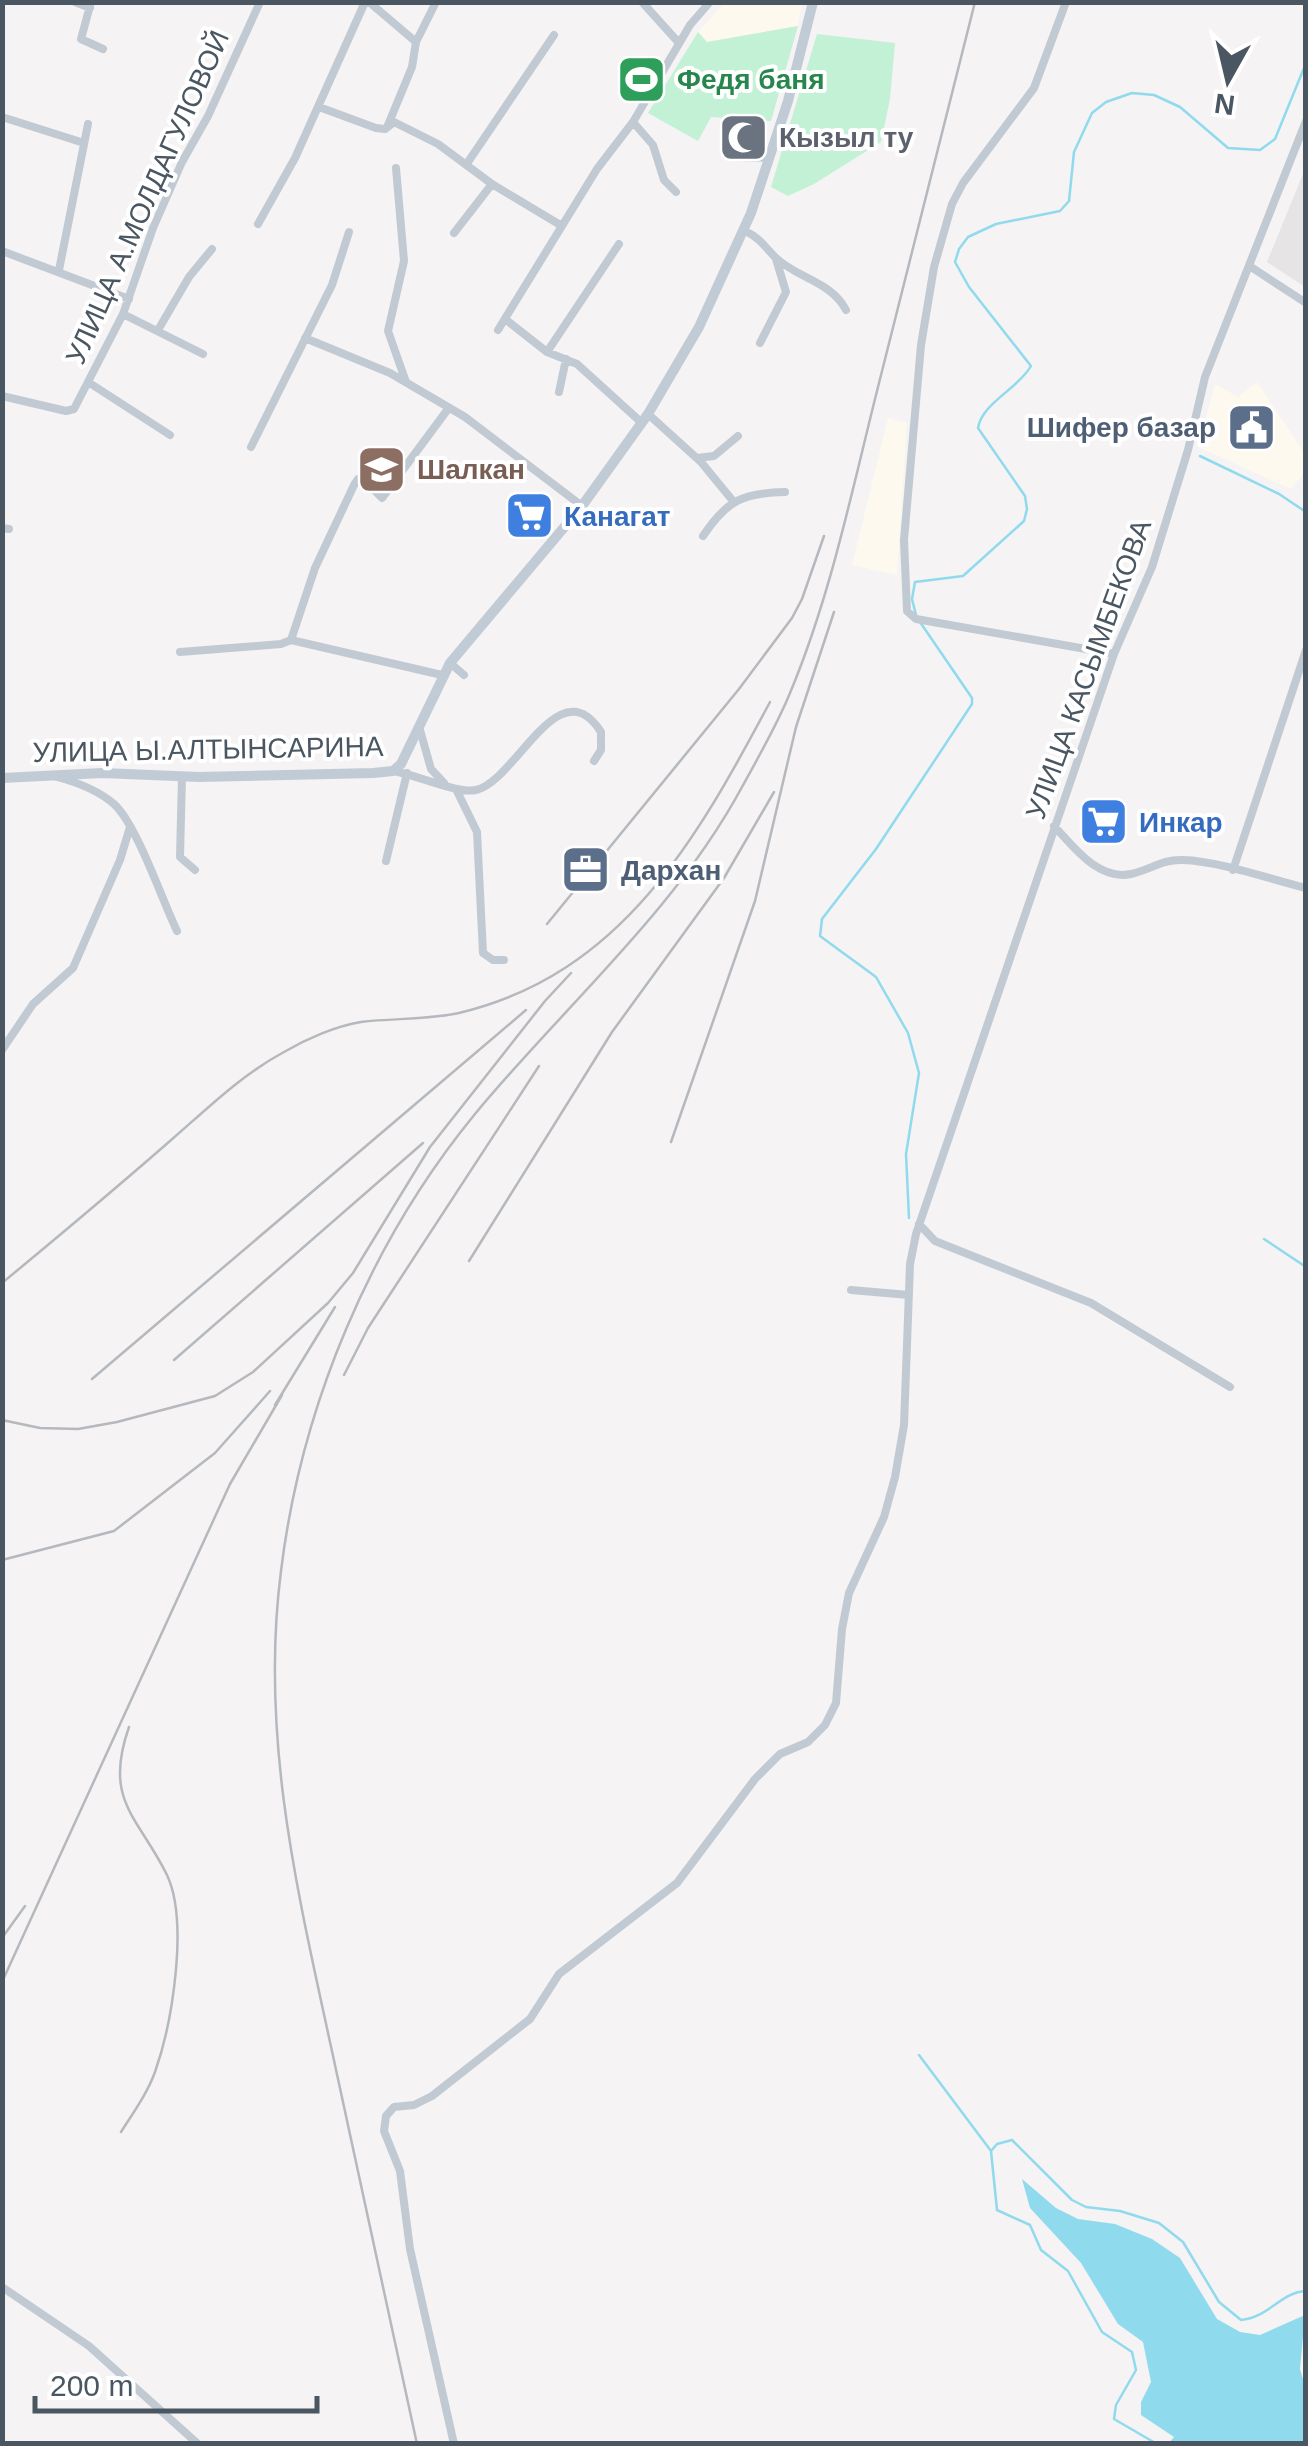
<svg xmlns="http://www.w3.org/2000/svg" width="1308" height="2446" font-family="Arial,sans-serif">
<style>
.commercial{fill:#fdf9ef}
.education{fill:#e6e4e5}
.green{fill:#c3f1d5}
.water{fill:#90daee}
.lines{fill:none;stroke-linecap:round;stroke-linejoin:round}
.stream{stroke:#90daee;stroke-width:2.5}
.street{stroke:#c1cad2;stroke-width:8}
.secondary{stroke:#c1cbd6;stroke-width:10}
.rail{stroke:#b5b8bd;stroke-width:2.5}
.labels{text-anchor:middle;stroke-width:8;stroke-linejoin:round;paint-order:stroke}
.leisure-label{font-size:28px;font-weight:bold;fill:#27864d;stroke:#fff;text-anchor:start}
.worship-label{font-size:28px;font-weight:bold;fill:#5b616d;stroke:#fff;text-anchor:start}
.street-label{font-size:28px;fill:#4a5661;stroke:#fff}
.service-label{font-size:28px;font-weight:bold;fill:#4e5e75;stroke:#fff;text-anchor:end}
.education-label{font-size:28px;font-weight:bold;fill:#785e54;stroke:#fff;text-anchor:start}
.shop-label{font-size:28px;font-weight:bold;fill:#366cbe;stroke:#fff;text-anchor:start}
</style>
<rect width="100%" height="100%" fill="#f5f3f3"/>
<path class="commercial" d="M724,3H802L798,26L706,42L698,32Z
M1257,382L1305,454V472L1291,489L1198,447L1215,384L1238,397Z
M888,418L907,423L897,575L852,565Z"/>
<path class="education" d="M1305,169V287L1267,262Z"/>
<path class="green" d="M798,26L771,121L711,117L698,141L648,113L698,32L707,42Z
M817,34L895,43L890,99L881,142L814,184L788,196L771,187Z"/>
<path class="water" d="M1022,2179L1056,2208L1078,2219L1115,2224L1152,2239L1180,2258L1217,2319L1240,2332L1260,2335L1305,2315L1300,2369L1305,2386V2443H1169L1174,2437L1141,2415V2402L1151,2382L1143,2342L1118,2324L1081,2263L1030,2208Z"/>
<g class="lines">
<path class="stream" d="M1200,456L1279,494L1306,512
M916,615L912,599L915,582L963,576L1024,521L1027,509L1025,496L978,428C982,403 1018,389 1031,366L969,287L955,262L959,249L968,237L996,224L1060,211L1069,201L1074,152L1092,113L1106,102L1132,93L1154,95L1180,107L1228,148L1260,150L1275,139L1306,63
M909,1218L906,1154L919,1073L908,1033L876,977L820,936L822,919L876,849L972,704V698L920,622
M1264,1239L1306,1267
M919,2055L991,2151L997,2210L1030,2225L1041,2250L1068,2271L1102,2332L1132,2352L1136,2370L1116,2405L1114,2419L1157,2444
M991,2151L997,2144L1012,2140L1072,2200L1086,2207L1120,2211L1159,2223L1183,2242L1219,2302L1241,2320C1268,2318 1281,2292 1306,2291"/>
<path class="street" d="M75,2L90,8
M91,2L81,39L103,49
M369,2L416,42
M642,2L679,43
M1066,2L1034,88L963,183L952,204L934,267L921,345L904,540L907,611L916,619L1114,654
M319,107L376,128L385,129L394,122L438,144L492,184L562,226
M2,117L84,143
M633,122L653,145L664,180L676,192
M388,125L412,67L416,42L436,2
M736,157L769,158
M466,165L554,35
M396,168L404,261L388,331L406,382
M258,224L295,158L365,2
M745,231C760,238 764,246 775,257C796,278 831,281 846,310
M454,233L492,184
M2,251L129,299
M1251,267L1306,303
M59,270L88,124
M123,314L203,354
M505,319L547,352L577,364L642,423
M158,330L189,277L212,249
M498,330L597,169L633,122L690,25L710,2
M305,338L390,373L465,417L582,506
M760,343L786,292L776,259
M547,352L619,244
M88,382L170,435
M559,392L566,359
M2,396L66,411L74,409L123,314L153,228L182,162L208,116L260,2
M648,414L701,462L733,501
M251,447L332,285L349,232
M697,458L714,456L738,436
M2,528L9,529
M703,536C727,500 743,493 785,492
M291,640L315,568L354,485L358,479L364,480L382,498L448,409
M180,652L281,644L291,640L442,675
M450,663L464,675
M420,730L431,769L444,783
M393,771C414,774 458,794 476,790C516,781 559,666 601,732V750L594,761
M182,776L180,857L195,870
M57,777C76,782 99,791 114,804C137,825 162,900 177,931
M456,789L477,832L483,953L493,960H504
M1054,826C1073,846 1098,881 1131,874C1150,870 1162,859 1183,860C1218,861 1270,879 1306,888
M386,861L407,773
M1233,870L1306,650
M2,1050L33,1004L73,968L120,860L130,827
M919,1224L935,1241L1091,1303L1230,1387
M851,1290L909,1295
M2,2287L89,2346L198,2444
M454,2444L410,2249L400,2171L384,2131L386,2116L394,2107L414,2105L432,2096L530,2019L559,1974L677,1883L755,1779L780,1754L808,1742L825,1725L836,1703L842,1629L849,1593L884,1517L895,1477L904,1425L910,1264L916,1234L1114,654L1152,567L1188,450L1205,377L1306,121"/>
<path class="secondary" d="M2,778L102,773L199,777L373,773L393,771L401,764L450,663L582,506L648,414L699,327L751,213L788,101L813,2"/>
<path class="rail" d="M547,924L739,689L792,618L802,599L824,536
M671,1142L755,901L796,727L834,612
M469,1261L612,1032L724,878L774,792
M2,1283C59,1236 115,1189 170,1141C207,1109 241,1075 284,1052C306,1039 336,1026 361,1022C394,1018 427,1020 459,1013C622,974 697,839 770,702
M174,1360L423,1143
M344,1375L368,1328L539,1066
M92,1379L526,1010
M275,1405L335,1307
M2,1420L40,1428L78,1429L117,1422L215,1396L253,1372L328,1303L353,1273L430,1147L545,1001L571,973
M2,1560L114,1531L215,1453L270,1391
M2,1938L25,1906
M2,1982L230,1484L282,1395
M121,2132C133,2113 147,2094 155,2072C172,2024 189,1922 167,1875C138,1816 103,1801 129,1727
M417,2444C388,2310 359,2176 330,2042C296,1886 260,1733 281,1571C301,1407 370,1242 475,1114C565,1005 674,913 742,787C759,756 777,725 790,693C831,595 852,490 878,387C910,259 943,131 975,2"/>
</g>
<defs>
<symbol id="stadium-square" viewBox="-11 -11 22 22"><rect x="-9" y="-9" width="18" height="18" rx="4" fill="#2e9e5b" stroke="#fff"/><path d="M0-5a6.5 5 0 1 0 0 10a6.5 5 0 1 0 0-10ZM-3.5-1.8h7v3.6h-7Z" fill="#fff"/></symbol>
<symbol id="mosque-square" viewBox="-11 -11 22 22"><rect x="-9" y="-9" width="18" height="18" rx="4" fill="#6b7280" stroke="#fff"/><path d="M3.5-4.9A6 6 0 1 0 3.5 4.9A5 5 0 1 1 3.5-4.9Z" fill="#fff"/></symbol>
<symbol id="civic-square" viewBox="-11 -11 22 22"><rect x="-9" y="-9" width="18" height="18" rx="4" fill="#5c6f8a" stroke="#fff"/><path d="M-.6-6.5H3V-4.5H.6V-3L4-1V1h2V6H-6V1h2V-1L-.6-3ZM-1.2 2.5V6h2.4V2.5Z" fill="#fff"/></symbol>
<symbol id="school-square" viewBox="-11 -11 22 22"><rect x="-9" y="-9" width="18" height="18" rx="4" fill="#8d6e63" stroke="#fff"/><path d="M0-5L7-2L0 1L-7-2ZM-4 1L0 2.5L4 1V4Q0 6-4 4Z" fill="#fff"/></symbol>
<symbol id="supermarket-square" viewBox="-11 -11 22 22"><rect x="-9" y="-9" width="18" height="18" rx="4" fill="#3f7fe0" stroke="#fff"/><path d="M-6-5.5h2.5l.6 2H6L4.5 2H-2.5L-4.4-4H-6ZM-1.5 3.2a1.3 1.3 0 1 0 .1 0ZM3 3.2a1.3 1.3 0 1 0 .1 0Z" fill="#fff"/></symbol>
<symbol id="office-square" viewBox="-11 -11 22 22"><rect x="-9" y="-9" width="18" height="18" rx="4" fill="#5c6f8a" stroke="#fff"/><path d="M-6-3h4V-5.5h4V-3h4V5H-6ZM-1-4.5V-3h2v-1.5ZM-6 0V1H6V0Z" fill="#fff"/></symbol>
</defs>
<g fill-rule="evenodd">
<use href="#stadium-square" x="614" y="52" width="55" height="55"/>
<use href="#mosque-square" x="716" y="110" width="55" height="55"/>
<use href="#civic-square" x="1224" y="400" width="55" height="55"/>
<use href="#school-square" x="354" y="442" width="55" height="55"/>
<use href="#supermarket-square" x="502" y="488" width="55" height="55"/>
<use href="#supermarket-square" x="1076" y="794" width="55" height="55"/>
<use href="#office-square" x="558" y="842" width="55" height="55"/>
</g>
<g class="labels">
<g class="leisure-label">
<text x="677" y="89">Федя баня</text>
</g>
<g class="worship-label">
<text x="779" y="147">Кызыл ту</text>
</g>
<g class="street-label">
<text transform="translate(147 197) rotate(-66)" y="10">УЛИЦА А.МОЛДАГУЛОВОЙ</text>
<text transform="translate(1088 669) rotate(-70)" y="10">УЛИЦА КАСЫМБЕКОВА</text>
<text transform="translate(208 749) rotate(-1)" y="10">УЛИЦА Ы.АЛТЫНСАРИНА</text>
</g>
<g class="service-label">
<text x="1216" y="437">Шифер базар</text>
<text x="621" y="880" text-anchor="start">Дархан</text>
</g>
<g class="education-label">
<text x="417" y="479">Шалкан</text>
</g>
<g class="shop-label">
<text x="564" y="526">Канагат</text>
<text x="1139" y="832">Инкар</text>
</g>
</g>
<rect width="1308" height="2446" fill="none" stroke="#4a5661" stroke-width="10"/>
<g transform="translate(1228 80) rotate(188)" stroke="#ffffff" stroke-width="8" paint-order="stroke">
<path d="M0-8L18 38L0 25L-18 38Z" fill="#4a5661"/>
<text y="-15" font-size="28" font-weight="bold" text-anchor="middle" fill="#4a5661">N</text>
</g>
<path d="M35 2396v15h282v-15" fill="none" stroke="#4a5661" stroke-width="5"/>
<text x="50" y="2396" font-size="30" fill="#4a5661" stroke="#ffffff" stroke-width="8" paint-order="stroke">200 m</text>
</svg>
